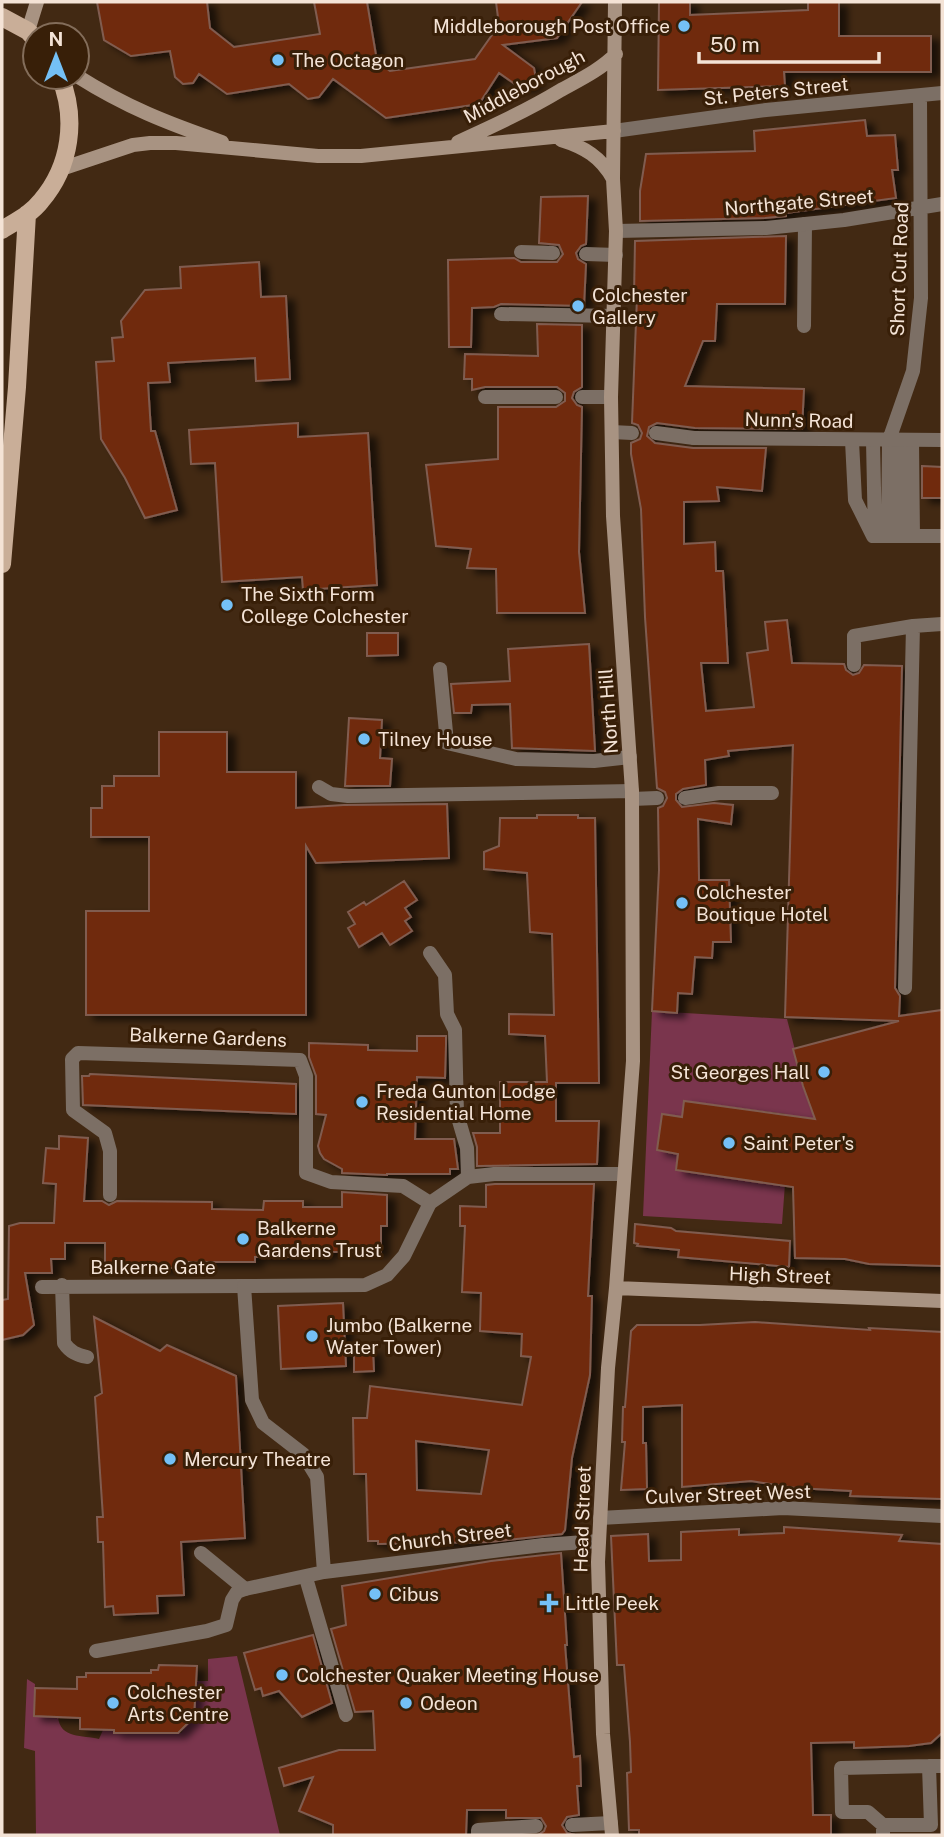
<svg xmlns="http://www.w3.org/2000/svg" width="944" height="1837" font-family="'Public Sans',sans-serif">
<style>
.green{fill:#7a354d;fill-rule:evenodd}
.building{fill:#702a0c;stroke:#805c50;stroke-width:2;fill-rule:evenodd;filter:url(#shadow)}
.lines{fill:none;stroke-linecap:round;stroke-linejoin:round}
.lane{stroke:#7c6f65;stroke-width:14}
.street{stroke:#7c6f65;stroke-width:14}
.secondary{stroke:#a89382;stroke-width:14}
.primary{stroke:#c9ae98;stroke-width:18}
.poi-dot{fill:#74c0f6;stroke:#381f08;stroke-width:2.5}
.labels{text-anchor:middle;stroke-width:6;stroke-linejoin:round;paint-order:stroke}
.poi-label{font-size:19px;fill:#f4e3d6;stroke:#381f08;text-anchor:start}
.street-label{font-size:19px;fill:#f4e3d6;stroke:#381f08}
</style>
<defs>
<filter id="shadow"><feDropShadow dx="8" dy="4.5" stdDeviation="3.5" flood-color="#0009"/></filter>
</defs>
<rect width="100%" height="100%" fill="#422913"/>
<path class="green" d="M652,1011L787,1019L808,1100L830,1114L785,1184L782,1224L643,1216ZM684,1101L786,1114L778,1184L676,1170L678,1154L657,1150L662,1115L682,1117Z
M237,1656L280,1835H36L35,1751L24,1748L27,1679L35,1684L34,1716L58,1717C60,1739 83,1735 99,1739L103,1730L131,1733H133V1730L181,1733L187,1725L192,1693H196L197,1681H208V1659Z"/>
<path class="building" d="M97,2H207L210,28L234,47L320,34L314,2H367L377,61L390,71L475,59L499,25L496,2H582L557,38L503,45L534,68L536,79L530,86L519,87L499,73L479,104L386,118L333,79L319,97L308,99L289,84L227,94L199,74L193,83L183,84L175,77L170,51L131,56L104,40Z
M659,2H690V15L808,10V2H839V36H931V72H784L785,86L658,90Z
M865,120L867,136L895,135L898,170H892L896,198L786,213V216L765,218L640,221V191L646,154L755,151L754,131Z
M588,196L586,244L581,246L576,253L578,259L586,264L584,306L501,304L494,307L472,308L471,347H449L448,260L514,258L521,262H557L563,254L559,245L539,243L541,197Z
M786,236L785,304H717L715,341H703L685,386L804,389L802,429L695,428L657,423L649,427L647,436L655,443L693,448H766L762,491L717,487L719,501L684,502V544L715,542L716,571H723L728,663H701L706,711L754,707L747,653L768,650L765,622L787,620L792,663L844,664L846,670L853,675L859,673L864,665L902,666L895,988L900,996L899,1016L942,1010V1266L869,1264L845,1259L795,1258L793,1187L676,1170L678,1154L657,1150L662,1114L682,1117L684,1101L815,1119L803,1086L793,1049L899,1021L785,1017L793,745L728,751L729,756L705,760L706,785L683,789L676,794V800L682,807L714,803L733,805L731,824L698,819L699,880H729L731,942H713L712,958L695,957L692,994L678,993L677,1013L652,1011L659,870L658,808L663,806L667,798L665,792L657,788L645,617L641,509L631,454V443L640,439L642,433L638,425L632,423L637,297H634L635,241Z
M259,262L261,297L286,296L290,379L256,381L255,358L168,363L170,382L148,383L151,431H155L177,510L145,518L125,478L101,439L96,362L114,361L112,338L123,337L121,321L145,290L181,288L180,267Z
M537,324L582,325V387L574,392L572,398L577,405L582,407L579,552L585,613H497L496,569L467,568L471,549L436,546L426,465L498,459V407H556L565,401V393L557,387H485L472,390V379H464L465,354L538,356Z
M298,423V437L368,433L377,585L303,590L302,577L222,582L215,463L191,464L189,430Z
M922,466L942,467V498H922Z
M367,633H398V655L367,656Z
M589,644L595,751L512,748L510,704L472,705L471,713H454L451,684L510,681L508,649Z
M349,718L382,720L380,758L392,759L390,786H345Z
M159,732H227V772H296V808L344,805L447,804L449,858L316,863L306,846V1015H86V911H149V837H91V808H102V786H114V776H159Z
M537,815H578V818H595L599,1083H556V1121H599L597,1164L477,1166V1147L473,1133H500V1082H547L545,1036L509,1034V1014L554,1015L552,934L530,932L527,873L484,869V852L499,846L500,818H537Z
M404,881L417,900L405,908L411,917L405,921L412,931L390,945L382,933L359,947L348,928L355,924L348,912L364,902L366,905Z
M417,1036H446V1044L445,1078L417,1077L415,1139H454L458,1169H450V1174H387V1175L342,1173V1169L324,1159L320,1153L318,1146L326,1115L316,1114V1076L309,1057V1043L368,1045V1050L417,1051Z
M90,1074L296,1084V1114L83,1105L82,1076H89Z
M59,1136L88,1138L84,1201H102L109,1205L117,1201L212,1202V1209L263,1210L264,1201H303V1207H342V1192L387,1195V1226H381V1252H326V1257H255V1262H183V1268H105V1243H65V1259H51L52,1273H25L34,1325L23,1335L2,1340V1300L8,1299L9,1226L20,1223H54L56,1184L43,1183L46,1148L59,1149Z
M495,1184H594L588,1296H592L590,1375L572,1458L565,1530L562,1534L489,1542L378,1544V1541H368L366,1474H354L353,1418H367L370,1386L522,1405L531,1357L521,1356L522,1334L480,1331L481,1293L462,1292L465,1226H460V1206L486,1207V1185ZM416,1441L489,1450L481,1494L417,1490Z
M635,1224L671,1228L676,1231L790,1241L789,1267L678,1257L679,1250L637,1246L638,1244L634,1243Z
M343,1303L346,1366L281,1369L278,1306Z
M94,1317L160,1351L167,1345L236,1376L245,1538L181,1542L184,1595L157,1596L158,1613L114,1615L113,1606L105,1607L103,1542H98L97,1517H103L95,1397L102,1393Z
M755,1322L870,1330L869,1328L942,1332V1499L850,1496L851,1491L796,1488L751,1481L682,1487V1405L643,1407V1443H646L647,1489L621,1490L625,1442H622L623,1407H625L631,1331L637,1325H700Z
M373,1350L374,1371L354,1372V1351Z
M784,1527L902,1535L899,1541L942,1544V1733L931,1743L909,1746L854,1748V1742L811,1743L813,1815H831V1835H639V1830H629L627,1773L631,1772L630,1742L624,1665H617L611,1536L648,1534L649,1561L681,1560V1532L739,1529V1535L784,1533Z
M561,1553L567,1645H565L574,1757L580,1756L581,1786H577L579,1815L567,1817L562,1825L567,1833L575,1835H538L544,1831L546,1826L541,1818H506V1810H467L466,1835H333V1825L299,1811L313,1777L284,1786L279,1768L339,1750H375L373,1711L355,1712L331,1629L346,1625L342,1586L491,1561Z
M313,1635L332,1703L302,1717L279,1691L263,1696L261,1688L255,1690L244,1653Z
M159,1665L197,1666L194,1717L178,1733H114V1730L80,1729V1718L34,1716L35,1688L77,1689V1677H86V1673H151V1670H158Z"/>
<g class="lines">
<path class="lane" d="M521,252L553,253
M586,254L616,255
M501,314L614,316
M804,326L805,224
M485,397H556
M582,397H611
M612,432L632,433
M656,433L694,438
M900,440V536
M912,440L913,536
M852,441L855,500L873,536H942
M873,441L875,536
M888,536L889,440
M854,665V636L913,626L942,624
M440,669L447,743L516,759L594,761L630,757
M319,787L331,794L348,796L632,791
M685,798L719,793H772
M632,799L657,798
M430,953L445,975L447,1014L455,1030L457,1114L467,1148L468,1177
M905,988L913,626
M110,1195V1151L105,1133L73,1110L72,1059L78,1053L300,1060L306,1076V1173L331,1182L403,1186L430,1203
M62,1285L64,1343C70,1352 77,1355 87,1357
M42,1287L244,1286
M201,1553L245,1589
M306,1578L346,1715
M572,1825L611,1823
M478,1835V1830L536,1826"/>
<path class="street" d="M614,131L766,110L942,93
M616,231L766,228L844,220L942,204
M694,438L942,440
M889,440L913,371L921,298L920,96
M600,1518L783,1508L942,1516
M324,1572L317,1477L303,1454L263,1423L252,1400L244,1286L365,1285L387,1275L404,1256L430,1203L468,1177L494,1174H624
M96,1651L207,1631L226,1625L232,1600L237,1592L245,1589L324,1572L543,1545L599,1541
M883,1825L868,1812H842L841,1768L929,1766
M883,1835V1825H931L929,1766H942"/>
<path class="secondary" d="M28,31L37,2
M77,76C126,107 167,123 222,142
M561,140C584,147 601,157 613,179
M458,142C493,126 528,110 561,90C581,79 600,70 616,54
M61,169L133,145L150,143H176L318,156H361L614,131
M616,1288L942,1301
M612,1835L603,1734L598,1562L608,1368L616,1288L633,1061L632,791L613,516L611,397L616,231L613,179L615,2"/>
<path class="primary" d="M2,17L28,31L35,39
M2,230C16,221 31,214 41,201C71,166 77,118 60,77
M2,564L17,387L27,214"/>
</g>
<g class="poi-dot">
<circle cx="684" cy="26" r="7"/>
<circle cx="278" cy="60" r="7"/>
<circle cx="578" cy="306" r="7"/>
<circle cx="227" cy="605" r="7"/>
<circle cx="364" cy="739" r="7"/>
<circle cx="682" cy="903" r="7"/>
<circle cx="824" cy="1072" r="7"/>
<circle cx="362" cy="1102" r="7"/>
<circle cx="729" cy="1143" r="7"/>
<circle cx="243" cy="1239" r="7"/>
<circle cx="312" cy="1336" r="7"/>
<circle cx="170" cy="1459" r="7"/>
<circle cx="375" cy="1594" r="7"/>
<path d="M545.5 1592.5h7v7h7v7h-7v7h-7v-7h-7v-7h7z"/>
<circle cx="282" cy="1675" r="7"/>
<circle cx="113" cy="1703" r="7"/>
<circle cx="406" cy="1703" r="7"/>
</g>
<g class="labels">
<g class="poi-label">
<text x="670" y="33" text-anchor="end">Middleborough Post Office</text>
<text x="292" y="67">The Octagon</text>
<text x="592" y="302">Colchester<tspan x="592" dy="22">Gallery</tspan></text>
<text x="241" y="601">The Sixth Form<tspan x="241" dy="22">College Colchester</tspan></text>
<text x="378" y="746">Tilney House</text>
<text x="696" y="899">Colchester<tspan x="696" dy="22">Boutique Hotel</tspan></text>
<text x="810" y="1079" text-anchor="end">St Georges Hall</text>
<text x="376" y="1098">Freda Gunton Lodge<tspan x="376" dy="22">Residential Home</tspan></text>
<text x="743" y="1150">Saint Peter's</text>
<text x="257" y="1235">Balkerne<tspan x="257" dy="22">Gardens Trust</tspan></text>
<text x="326" y="1332">Jumbo (Balkerne<tspan x="326" dy="22">Water Tower)</tspan></text>
<text x="184" y="1466">Mercury Theatre</text>
<text x="389" y="1601">Cibus</text>
<text x="565" y="1610">Little Peek</text>
<text x="296" y="1682">Colchester Quaker Meeting House</text>
<text x="127" y="1699">Colchester<tspan x="127" dy="22">Arts Centre</tspan></text>
<text x="420" y="1710">Odeon</text>
</g>
<g class="street-label">
<text transform="translate(524 86) rotate(-28)" y="7">Middleborough</text>
<text transform="translate(776 91) rotate(-6)" y="7">St. Peters Street</text>
<text transform="translate(799 202) rotate(-5)" y="7">Northgate Street</text>
<text transform="translate(899 269) rotate(-88)" y="7">Short Cut Road</text>
<text transform="translate(799 420) rotate(1)" y="7">Nunn's Road</text>
<text transform="translate(608 711) rotate(-94)" y="7">North Hill</text>
<text transform="translate(208 1037) rotate(2)" y="7">Balkerne Gardens</text>
<text x="153" y="1274">Balkerne Gate</text>
<text transform="translate(780 1275) rotate(2)" y="7">High Street</text>
<text transform="translate(728 1494) rotate(-2)" y="7">Culver Street West</text>
<text transform="translate(582 1519) rotate(-88)" y="7">Head Street</text>
<text transform="translate(450 1537) rotate(-7)" y="7">Church Street</text>
</g>
</g>
<rect width="944" height="1837" fill="none" stroke="#f4e3d6" stroke-width="7"/>
<g transform="translate(56 56)"><circle r="33" fill="#381f08" stroke="#836d5a" stroke-width="2"/>
<path d="M0-5L12 26L0 18L-12 26Z" fill="#74c0f6"/>
<text y="-10" font-size="19" font-weight="bold" text-anchor="middle" fill="#f4e3d6">N</text>
</g>
<path d="M699 52v10h180v-10" fill="none" stroke="#f4e3d6" stroke-width="3.5"/>
<text x="710" y="52" font-size="21" fill="#f4e3d6" stroke="#381f08" stroke-width="5" paint-order="stroke">50 m</text>
</svg>
